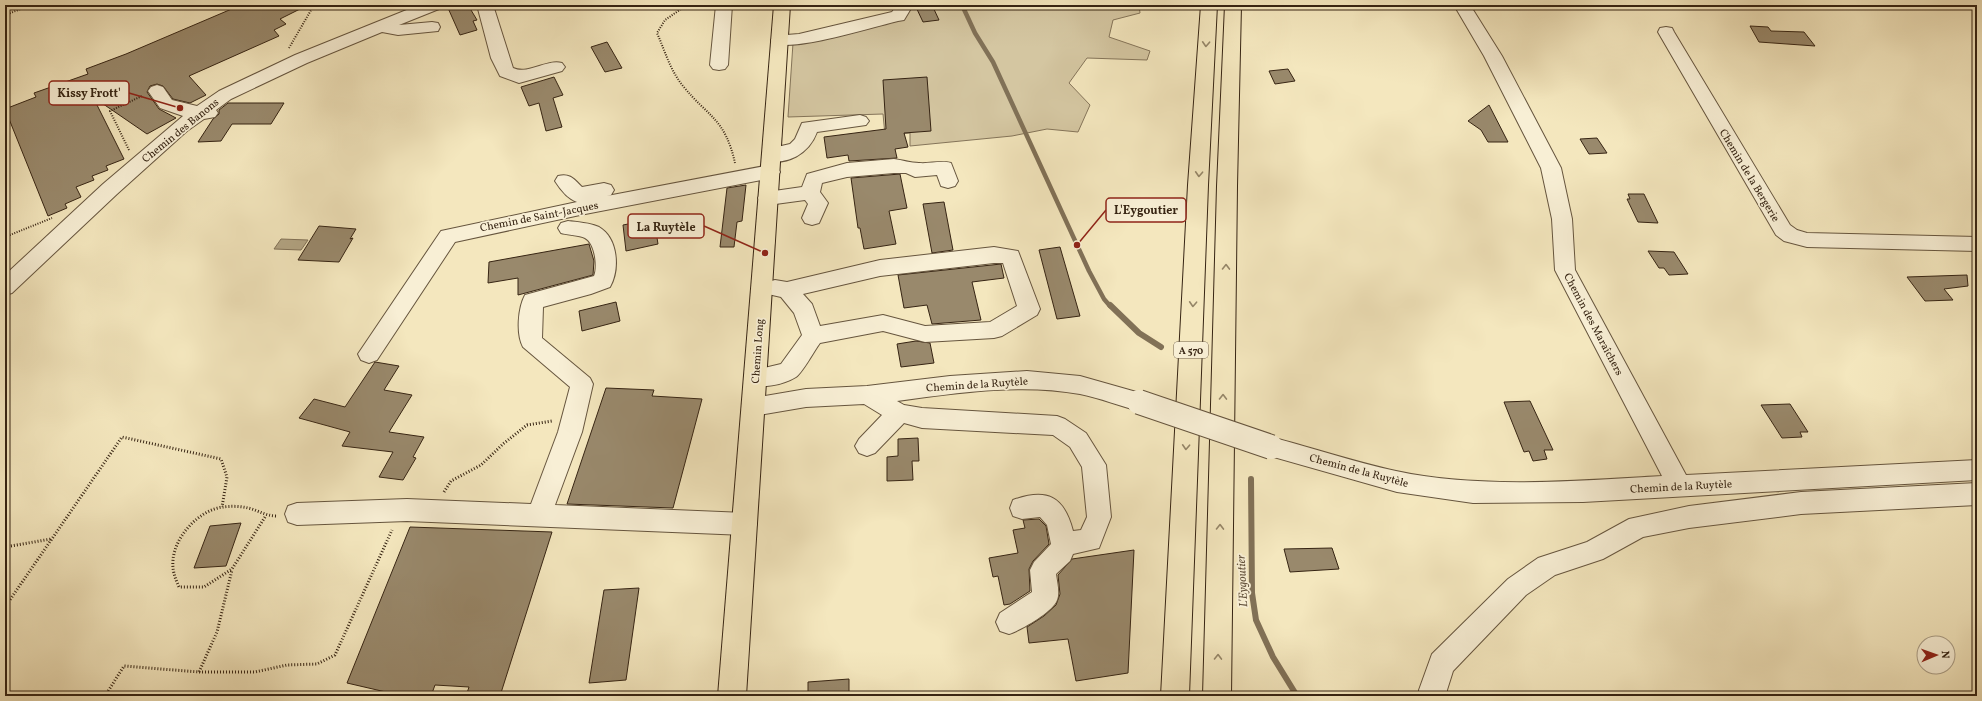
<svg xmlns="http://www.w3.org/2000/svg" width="1982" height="701" font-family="Vollkorn,serif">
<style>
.green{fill:#d4c6a1;stroke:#85755a}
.water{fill:#b3a584;stroke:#817157}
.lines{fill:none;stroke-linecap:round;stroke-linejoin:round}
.stream-far1{stroke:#817157;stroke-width:4.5}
.stream{stroke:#817157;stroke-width:6}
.building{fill:#99896c;stroke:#362413}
.minor-casing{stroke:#66553e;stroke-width:2}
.major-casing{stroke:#362413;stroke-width:2}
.highway-casing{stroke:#362413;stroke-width:2}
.path-far1{stroke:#362413;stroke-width:2;stroke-dasharray:1 1.5;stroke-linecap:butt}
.path{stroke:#362413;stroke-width:3;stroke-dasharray:1 2;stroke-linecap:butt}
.minor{fill:#f8efd5;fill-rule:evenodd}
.major{fill:#f4e7be;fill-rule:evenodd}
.highway{fill:#f4e7be;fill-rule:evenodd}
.minor-bridge-casing{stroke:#66553e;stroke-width:26;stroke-linecap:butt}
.minor-bridge{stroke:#f8efd5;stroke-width:24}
.oneway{stroke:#958668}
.labels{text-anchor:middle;stroke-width:3.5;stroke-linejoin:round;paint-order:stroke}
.shield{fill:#f8efd5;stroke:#70614d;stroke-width:1}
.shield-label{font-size:10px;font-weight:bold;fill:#362413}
.street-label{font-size:11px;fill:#362413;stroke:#f8efd5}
.water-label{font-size:12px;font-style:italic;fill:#62513b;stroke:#f8efd5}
.leader{fill:none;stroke:#8f2418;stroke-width:1.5}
.callout-dot{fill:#8f2418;stroke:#f8efd5;stroke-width:1.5}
.callout{fill:#f8efd5;stroke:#8f2418;stroke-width:1.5}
.callout-label{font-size:12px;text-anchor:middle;font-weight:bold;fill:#362413}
</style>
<rect width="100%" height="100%" fill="#f4e7be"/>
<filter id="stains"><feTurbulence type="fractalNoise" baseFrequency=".005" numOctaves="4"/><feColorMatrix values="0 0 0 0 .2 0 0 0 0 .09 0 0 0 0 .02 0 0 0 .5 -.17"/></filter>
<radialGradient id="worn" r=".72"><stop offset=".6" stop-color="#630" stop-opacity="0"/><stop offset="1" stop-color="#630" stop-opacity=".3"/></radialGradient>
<path class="green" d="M914,5H1139L1140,13L1113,20L1109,37L1150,51L1147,60L1087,58L1069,83L1090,105L1078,132L1047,129L1012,136L910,146V133L885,135L883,114L788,117L793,43L898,17Z"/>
<path class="water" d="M281,239L308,240L301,250L274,249Z"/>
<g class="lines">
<path class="stream-far1" d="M962,5L975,33L993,62L1089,271L1104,299L1110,306"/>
<path class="stream" d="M1110,305L1139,333L1161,347
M1251,479L1252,593L1256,620L1273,657L1297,696"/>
</g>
<path class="building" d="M241,5H308L280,19L286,24L274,30L279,36L189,76L206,95L190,103L173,99L163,86L157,84L150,86L147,92L159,109L176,118L147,134L93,97L124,159L106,166L108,170L92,176L94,180L76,187L81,197L65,204L67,208L48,216L5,109L36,97L34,93L88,74L86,69L126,54Z
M459,5H468L477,20L473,21L477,30L460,35L448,8Z
M915,5H932L939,20L923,22Z
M1750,26L1768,27L1771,31L1804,32L1815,46L1759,42Z
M607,42L622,68L605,72L591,47Z
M1288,69L1295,81L1275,84L1269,71Z
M554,77L563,95L553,98L562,127L546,131L539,103L529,106L521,87Z
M927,77L931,131L904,133L908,147L895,149L897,158L849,161L848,155L827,158L824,137L886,129L883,80Z
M228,103H284L271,124H232L221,141L198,142L213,119L219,114V110Z
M1489,105L1508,142H1488L1481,130L1468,121Z
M1597,138L1607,153L1589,154L1580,139Z
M900,174L907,208L889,211L896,244L864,249L860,228H858L851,178Z
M746,185L742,221L737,222L734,247H720L727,188Z
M1628,194H1644L1658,223L1638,222L1627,199H1630Z
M944,202L953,250L932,253L923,204Z
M654,219L658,244L626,251L623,225Z
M319,226L356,229L350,239L353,238L339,262L298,260Z
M589,244L594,261L593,275L518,295V278L488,283L489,262Z
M1060,247L1080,316L1057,319L1039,250Z
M1648,251L1674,252L1688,274L1669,275L1664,268H1659Z
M1001,264L1004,278L972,282L981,320L932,324L927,305L904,308L898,275Z
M1967,275L1968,286L1944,289L1953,300L1925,301L1907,277Z
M616,302L620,321L582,331L579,311Z
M916,341L930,343L934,363L901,367L897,344Z
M375,362L399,366L384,390L412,395L389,432L424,437L413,457L416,458L403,480L379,477L393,452L342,446L350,432L299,418L314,399L345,407Z
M606,388L654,390L652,396L702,399L673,508L567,504Z
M1530,401L1553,450H1544L1547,459L1533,461L1529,451L1524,452L1504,402Z
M1790,404L1808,432H1800L1802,437L1782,438L1761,405Z
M918,438L919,461H912L913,480L887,481V457L898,456V439Z
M1039,519L1046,526L1049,544L1033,561L1029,569L1030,591L1010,604L1004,605L998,576L993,577L989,558L1018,553L1013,530L1025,528L1023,520Z
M241,523L226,566L194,568L210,526Z
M410,527L552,532L500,696H466L469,687L435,685L431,696H403L347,683Z
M1332,548L1339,569L1290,572L1284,549Z
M1134,550L1128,673L1076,681L1068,639L1029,643L1027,627L1044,616L1056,605L1060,594L1058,575L1072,559Z
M639,588L626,680L589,683L604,590Z
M849,679V696H808V682Z"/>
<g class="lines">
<defs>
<path id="minor" d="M419,5H441L439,9L399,25L432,22L438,23L440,27L438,31L398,35L382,32L307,63L231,99L216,110L218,113L215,117L204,119L187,131L117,194L12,293L5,295V275L103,184L183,116L160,108L148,91L151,87L157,85L163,87L172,100L197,106L219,91L295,55Z
M477,5H493L513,68C529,75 546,59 562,63L565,67L562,71L519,83L500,76L491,58Z
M716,5H732L728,65L725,69L719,70L713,69L710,65Z
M897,5H913L904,20L898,21C870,28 799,50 774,44L771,40L774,36L799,34L892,12Z
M1454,5H1470L1502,56L1561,168L1572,219L1575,270L1686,475L1977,460V480L1583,502L1473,503L1397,492L1263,454L1259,447L1263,440L1271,437C1313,448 1354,462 1396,471C1479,489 1577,481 1662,476L1555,270L1552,219L1541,168L1484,56Z
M1666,27L1672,28L1674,32L1790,225L1797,230L1807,233L1977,237V251L1807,247L1784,241L1776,235L1658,32L1660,28Z
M860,115L866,117L869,121L866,125L817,132C809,154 787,166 764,160L762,155L764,150L790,144L795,139L802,123Z
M894,159C902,160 911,163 919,163C930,164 940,160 951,163L958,181L955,186L948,188L941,186L937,175L915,177L906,173H894L847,177L822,183L820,192L828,203L819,223L812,225L805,223L802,218L808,204L805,200L768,205L761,203L758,198L761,193L802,187L807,174L847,163Z
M770,165L777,167L780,172L777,177L580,215L455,242L377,360L369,363L361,360L358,354L441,231L577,202C568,199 560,189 555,181L558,176C570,173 574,179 582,187L604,183L611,185L614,190L611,195L607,196Z
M568,221C577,222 590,223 599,227C618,238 620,269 610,287L591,294L543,307L542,338L590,378L593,384L582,432L555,505L745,513L754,516L757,524L754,532L745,535L407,521L297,525L288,522L285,514L288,506L297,503L407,499L531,504L558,432L570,387L523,347C516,334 518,308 525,295L594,276C598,267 595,243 585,238C579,235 568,235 561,233L558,228L561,223Z
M994,247L1018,251L1040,309L1037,315L1002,336L994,338L925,342L883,331L820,343C814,351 803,372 796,377C783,385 762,389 747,384L744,378L747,372L781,364L802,335L794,313L781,297L768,294L764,288L768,282L775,280L787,282L880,260ZM994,263H1003L1017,306L990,322L925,326L883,315L820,326L812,304L803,294L880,276Z
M1027,371L1080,376L1147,395L1150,402L1147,409L1139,411C1120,406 1100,398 1080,394C1021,383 956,393 897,401L904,405L922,408L1057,416L1065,419L1086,433L1106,465L1111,517L1099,548L1073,554L1070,561L1056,574C1057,582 1060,593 1057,600C1053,612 1021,630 1009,634L1000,631L996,622L1000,613L1032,592L1030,570L1034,562L1051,544L1047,525L1040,517L1022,519L1013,516L1010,508L1013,500C1047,488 1064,496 1073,531L1081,530L1087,517L1082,467L1070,447L1053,435L922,428L904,423L875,453L867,456L859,453L855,446L859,439L882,415L864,404L806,407L753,416L745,414L742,407L745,400L753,398L806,389L867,386L950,376Z
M1977,483V505L1801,514L1689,528L1643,537L1603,559L1555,575L1526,595L1453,671L1447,690V696H1419V690L1432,654L1508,579L1538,558L1587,542L1629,519L1689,506L1801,492Z"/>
<path id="major" d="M774,5H790L746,696H718Z"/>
<path id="highway" d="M1201,5H1217L1208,185L1189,696H1161L1188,185Z
M1225,5H1241L1237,186L1231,696H1203L1217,186Z"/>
</defs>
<use href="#minor" class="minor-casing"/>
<use href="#major" class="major-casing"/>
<use href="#highway" class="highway-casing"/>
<path class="path-far1" d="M687,5L665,20L657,33C665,51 670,70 683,86C708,117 725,118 735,163
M5,15L26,7V5
M289,48L314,5
M129,150L110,111L142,96
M5,237L52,218"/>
<path class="path" d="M444,492L451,481L481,465L503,444L527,425L552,421
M265,517L232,569L204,587H179C175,578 172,570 173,560C175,536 199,510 223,507C230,506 240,506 248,508C258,510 265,516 277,516
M5,547L51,539
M5,607L122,437L221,459L227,477L222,507
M199,672H255L287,665L317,664L335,655L392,530
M105,696L124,666L199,672L217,632L232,570"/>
<use href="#minor" class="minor"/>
<use href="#major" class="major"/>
<use href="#highway" class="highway"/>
<defs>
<path id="minor-bridge" d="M1139,402L1271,447"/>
</defs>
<use href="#minor-bridge" class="minor-bridge-casing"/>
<use href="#minor-bridge" class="minor-bridge"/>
</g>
<defs><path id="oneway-chevron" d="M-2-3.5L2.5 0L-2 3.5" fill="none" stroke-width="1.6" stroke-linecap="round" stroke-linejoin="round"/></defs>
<g class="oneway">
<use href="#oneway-chevron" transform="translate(1206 44) rotate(93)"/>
<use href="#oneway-chevron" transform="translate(1199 174) rotate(93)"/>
<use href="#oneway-chevron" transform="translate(1226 267) rotate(-89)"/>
<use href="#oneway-chevron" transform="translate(1193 304) rotate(93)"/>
<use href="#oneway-chevron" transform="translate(1223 397) rotate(-89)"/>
<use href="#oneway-chevron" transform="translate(1186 447) rotate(93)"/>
<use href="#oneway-chevron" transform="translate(1220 527) rotate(-89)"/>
<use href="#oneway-chevron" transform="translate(1218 657) rotate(-89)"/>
</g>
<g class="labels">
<rect class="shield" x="1174" y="342" width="34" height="16" rx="3"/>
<g class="shield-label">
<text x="1191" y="354">A 570</text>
</g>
<g class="street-label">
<text transform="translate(180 130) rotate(-39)" y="4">Chemin des Banons</text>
<text transform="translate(1750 175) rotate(59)" y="4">Chemin de la Bergerie</text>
<text transform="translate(539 216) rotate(-11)" y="4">Chemin de Saint-Jacques</text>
<text transform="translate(1594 324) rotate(62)" y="4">Chemin des Maraîchers</text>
<text transform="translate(757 351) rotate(-86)" y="4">Chemin Long</text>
<text transform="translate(977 384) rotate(-4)" y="4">Chemin de la Ruytèle</text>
<text transform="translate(1359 470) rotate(15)" y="4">Chemin de la Ruytèle</text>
<text transform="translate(1681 486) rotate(-3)" y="4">Chemin de la Ruytèle</text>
</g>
<g class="water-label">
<text transform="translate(1242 581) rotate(-93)" y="4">L'Eygoutier</text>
</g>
</g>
<path class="leader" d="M180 108L129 93M1077 245L1106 210M765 253L704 226"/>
<g class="callout-dot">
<circle cx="180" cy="108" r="4"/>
<circle cx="1077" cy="245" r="4"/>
<circle cx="765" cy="253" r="4"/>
</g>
<g class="callout">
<rect x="49" y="81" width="80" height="24" rx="4"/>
<rect x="1106" y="198" width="80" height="24" rx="4"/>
<rect x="628" y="214" width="76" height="24" rx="4"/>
</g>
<g class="callout-label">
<text x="89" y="97">Kissy Frott'</text>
<text x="1146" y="214">L'Eygoutier</text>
<text x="666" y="231">La Ruytèle</text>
</g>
<rect width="1982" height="701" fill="none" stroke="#f4e7be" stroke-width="20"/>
<rect x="6" y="6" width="1970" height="689" fill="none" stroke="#362413" stroke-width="2"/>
<rect x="10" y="10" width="1962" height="681" fill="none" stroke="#362413"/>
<g transform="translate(1936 655) rotate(88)"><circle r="19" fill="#f8efd5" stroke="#aa9e87"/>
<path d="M0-3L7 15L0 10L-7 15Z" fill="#8f2418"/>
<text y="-6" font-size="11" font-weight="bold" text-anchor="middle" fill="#362413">N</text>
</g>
<rect width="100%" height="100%" filter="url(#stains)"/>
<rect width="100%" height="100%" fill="url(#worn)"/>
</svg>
